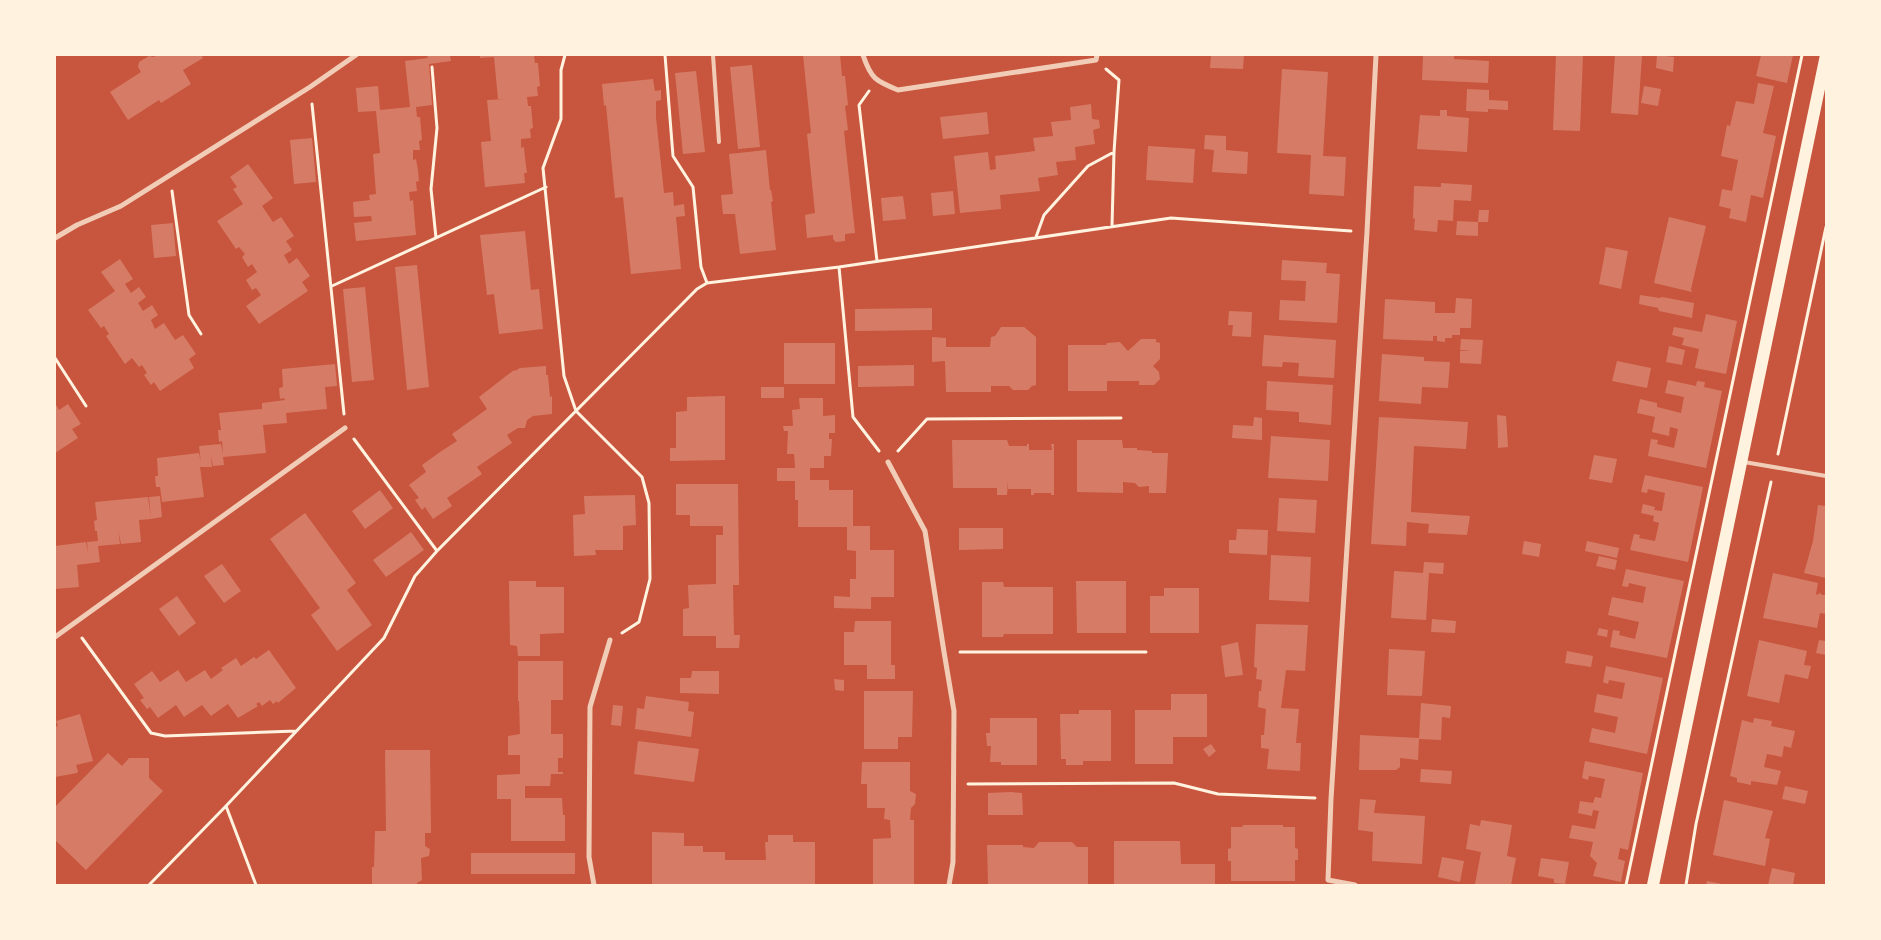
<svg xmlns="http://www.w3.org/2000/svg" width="1881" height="940" font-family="'Sofia Sans Condensed',sans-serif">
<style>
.building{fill:#d67c66}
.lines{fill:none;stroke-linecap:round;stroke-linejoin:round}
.path{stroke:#fff3e0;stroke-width:3}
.service{stroke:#f1ccb7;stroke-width:4}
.minor{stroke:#f1ccb7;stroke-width:5}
.primary{stroke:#fff3e0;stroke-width:12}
</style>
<rect width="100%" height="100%" fill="#c8553d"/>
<path class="building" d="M157,55H201L203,58L183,70L191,84L161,103L159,100L128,120L110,92L141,72L138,67L139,62L149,56L154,57Z
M427,55H450L451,61L429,64L432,105L416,107L417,117H420L422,140L419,141L420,150H413V160L416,159L418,170L419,181L416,182L417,191L409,192L410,201L413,200L416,235L356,241L354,223L372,221L371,216L354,217L353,202L370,200L369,195L376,194L373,154L380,153L376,111L358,112L356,88L378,86L380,110L410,107L405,61L428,58Z
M480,55H534L535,63H538L540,86L537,87L538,96L527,97L528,106H531L533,128L530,129L531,138L521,139V148L524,147L525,158L527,173H524L525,183L485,187L481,142L491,141L487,100L505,99H498L494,57L480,58Z
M803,55H840L842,76H845L848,105L845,106L848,130L844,131L855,233L845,234V241L836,242L833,239V235L807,238L805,215L815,213L807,134L811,133Z
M1211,55H1244L1243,69L1210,68Z
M1423,55H1454V59L1489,61L1488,83L1422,80Z
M1556,55H1583L1580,131L1553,130Z
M1615,55H1642L1638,115L1611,113Z
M1657,55L1674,57L1673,72L1656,68Z
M1761,55H1793L1787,83L1756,76Z
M752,65L760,147L738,149L730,67Z
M1282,69L1328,72L1323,156L1346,157L1344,196L1309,194L1311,155L1277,153Z
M696,71L705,152L683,154L675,73Z
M653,79L655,91L661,90V100L656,101V117L664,193L673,192L674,206L684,204L685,216L676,217L681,269L631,274L623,197L615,198L606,105L604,106L602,84Z
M1758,83L1774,86L1763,133L1776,136L1763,198L1751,195L1746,222L1729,218L1731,209L1719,206L1722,189L1732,191L1738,160L1721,156L1727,125L1730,126L1736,101L1754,104Z
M1644,86L1661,89L1658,106L1641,103Z
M1467,89L1489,90V100L1508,101V110L1488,109V112L1466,111Z
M1091,104L1092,119L1099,120L1100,128L1093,130L1095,144L1075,147L1076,160L1056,162L1058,175L1038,178L1040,191L1000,195L1001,209L960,213L954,156L988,152L990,170L996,169L995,156L1035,151L1033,138L1053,136L1051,122L1071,120L1070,107Z
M1440,110H1447V116L1469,118L1467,152L1417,149L1420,115L1440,116Z
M987,112L989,134L943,139L940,117Z
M1205,135L1226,136V150L1248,152L1247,174L1212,172L1214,150L1204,149Z
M312,138L316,182L294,184L290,140Z
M1148,146L1195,149L1193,183L1146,180Z
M766,150L770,190H771L773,201L771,202L776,250L740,254L735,214H723L721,195L733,194L729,154Z
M248,164L273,198L262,206L273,222L281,217L294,236L286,241L292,250L284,255L289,264L297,258L310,276L302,282L308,291L259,324L246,306L261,295L256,288L252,290L246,280L257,272L252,264L248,267L242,257L245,254L239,247L236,249L217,221L243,204L233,189L237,187L230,177Z
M1441,183L1472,185L1471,201L1454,200L1453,221L1438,220L1437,232L1414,230L1415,218L1413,219L1414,186L1441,187Z
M953,191L955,214L933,216L931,193Z
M903,196L906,219L883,221L881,198Z
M1479,210H1489L1488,222H1478Z
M1669,217L1706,226L1691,289L1692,292L1654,283Z
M1457,221L1478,222V236L1456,235Z
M173,223L176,256L154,258L151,225Z
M525,231L531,290L539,289L543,329L499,334L494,294L487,295L480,235Z
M1606,247L1628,251L1621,289L1599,284Z
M120,259L133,279L125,284L131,293L139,287L146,297L138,303L143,311L152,305L158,315L151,320L155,329L164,323L175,340L183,335L196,354L189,359L194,368L160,391L154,382L151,385L144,375L147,373L142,365L139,367L132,358L125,364L106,336L109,334L104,326L101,328L88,310L115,291L101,272Z
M1282,260L1327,263L1326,273L1340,274L1337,323L1279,320L1280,300L1305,301L1306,281L1281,280Z
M417,265L429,387L407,390L395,267Z
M365,287L374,380L352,382L343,289Z
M1640,295L1660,298L1662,297L1694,303L1692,318L1659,311L1658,308L1639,304Z
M1456,298L1472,299L1471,328H1460V335H1452V338H1445V342L1437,341V336H1433V341L1383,339L1385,299L1435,302V313H1455Z
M932,308V330L855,331V309Z
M1229,311L1252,312L1251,337L1232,336L1233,325H1228Z
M1706,314L1737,321L1726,374L1695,368L1699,349L1682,345L1684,338L1672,335L1674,327L1702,332Z
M1001,327H1024L1036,337V385L1032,386L1028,390H1013L1009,386H991V392H946L945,361L932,362V337L946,338V347H990L991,337L995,336Z
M1264,335L1336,340L1334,378L1298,376L1299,363L1283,362L1282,367L1262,366Z
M1141,339H1156V342L1160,343V359L1153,366L1159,372L1160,379L1154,385H1139V381H1107V391H1068V345H1106L1107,343L1120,342L1128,351Z
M1461,339L1483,340L1481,364L1460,363V351H1472L1460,350Z
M784,343H835V384H784Z
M1669,346L1685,350L1682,365L1666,362Z
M1382,354L1424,357V361L1450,362L1448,388L1422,387L1421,404L1379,401Z
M1617,361L1651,368L1647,388L1612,381Z
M335,364L337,386L325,387L327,409L286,413L287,423L263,425L266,453L223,457L224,465L213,466L211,455L212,467H200L204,497L162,502L160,487H156L155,476H158L157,458L199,453L201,463L199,446L221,444L223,455L222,441L219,442L218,430H221L219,413L262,409V403L285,400L284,398L280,399L279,388L283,387L282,369Z
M914,365V386L858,387V366Z
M546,366V375H548L550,397L552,396V414L533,416L527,420L525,428H518L507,435L512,443L477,467L482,474L447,498L452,506L433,519L425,507L422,510L415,500L419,498L409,485L426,472L422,465L440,452L457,441L452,434L487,409L479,397L514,370L515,371L520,368Z
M1668,380L1696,386L1697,381L1705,382L1704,387L1722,391L1706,468L1648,456L1651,439L1658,440L1657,444L1674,448L1678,429L1670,427L1669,436L1652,432L1655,417L1637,413L1640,399L1657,403V407L1681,413L1684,397L1665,393Z
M1267,381L1333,385L1331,425L1299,422V412L1266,410Z
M761,387H784V398H761Z
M725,396V460L670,461V448H676V412L687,411V397Z
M799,398H823V416L835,415V433H829V439H832L831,456H824V468H810V480H829V490H853V526H870V550H894V597H871V609L834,608V596L850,597V579H856V551L847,550V527H798V500H795V481H777V468H795L794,454H787L788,431H784L783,426H793L792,410L800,409Z
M55,403L59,410L68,404L81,424L72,429L78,438L55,453Z
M1497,415L1506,416L1508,447L1498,448Z
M1254,417L1262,418V440L1232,438L1233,425L1253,426Z
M1379,417L1468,422L1466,449L1414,446L1411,512L1470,516L1467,535L1428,533L1429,524L1407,522L1406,546L1371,544Z
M1271,436L1330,440L1328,481L1268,478Z
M952,440H1007L1009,446H1027V444H1029V450H1052L1051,444H1054V495H1051V493H1034V495H1031V489H1008V480L1007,495H997V488H953Z
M1077,440H1122L1123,448H1137V450L1152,451V453H1168L1166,493H1149V486L1139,487L1135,483L1123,482V493L1077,492Z
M1594,455L1617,459L1612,483L1589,479Z
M1645,475L1703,487L1688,562L1630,550L1634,534L1640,535L1639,538L1655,541L1659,523L1653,521L1654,516L1641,513L1643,504L1655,507L1654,510L1662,511L1665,493L1648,489L1647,493L1641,492Z
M676,484H738L739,585H733L734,635H740L739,648H716V636H683V609L689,608L688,585L716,584V535H723V526H690V515H676Z
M380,490L393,508L365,529L352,511Z
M635,495L636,525L623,526V550H595L596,555L574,556L573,515L585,514L584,496Z
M160,496L162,517L151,519L149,497Z
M148,497L151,519L139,520L141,542L121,544L118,529L120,544L98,546L100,562L77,565L79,587L55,589V546L86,542L88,554L87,542L98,541L97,531H95L94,521L97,520L95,502Z
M1279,498L1317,500L1315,533L1277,531Z
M1818,505L1826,506V578L1804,573L1813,541Z
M305,513L356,583L347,590L372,625L337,651L311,615L320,608L270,539Z
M959,528H1003V549L959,550Z
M1237,529L1268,530L1267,555L1229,553V540H1236Z
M411,532L424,550L386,577L373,560Z
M1524,541L1541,544L1539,557L1522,554Z
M1587,541L1619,548L1617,558L1585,551Z
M1271,555L1311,557L1309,602L1269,600Z
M1599,556L1617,560L1615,570L1596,566Z
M1424,562L1444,563L1443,574L1429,573L1426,620L1391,618L1394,571L1423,573Z
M222,564L241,591L224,603L204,576Z
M1626,569L1684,581L1667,658L1610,647L1613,630L1620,631L1619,635L1635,639L1639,622L1608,615L1612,597L1643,603L1646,587L1629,583L1628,587L1622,586Z
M1773,573L1818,583L1816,594L1818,595L1819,593L1822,594L1821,595H1826V614L1820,613L1817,628L1763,618Z
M509,581H536V587H564V633L540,634V656H518L517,646L510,645Z
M1076,581H1126V633H1077Z
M982,582H1003L1004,587H1053V634H1004L1003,637H982Z
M1164,588H1199V633H1150V596H1164Z
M177,596L196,623L179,636L159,609Z
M1432,619L1456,621L1455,633L1431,632Z
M855,621H891V665H895V679H867V665H844V632H854Z
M1256,624L1308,625L1305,671L1286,670L1281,708L1299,709L1296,743H1301L1300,771L1267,769L1269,749L1261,748V735H1264L1266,709L1258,707L1259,691H1261L1262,680L1256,679L1257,668L1254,667Z
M1599,628L1608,630L1607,637L1597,635Z
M1759,640L1807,651L1804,665L1811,666L1808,679L1785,674L1779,703L1747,696Z
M1819,640L1826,641V655L1816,653Z
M1238,642L1243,675L1225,677L1221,646Z
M1389,649L1425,651L1422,696L1387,695Z
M269,650L296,688L278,703L277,701L273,704L270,700L262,706L259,702L256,704L258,706L238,718L228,704L211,716L202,705L184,717L176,705L158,718L150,707L147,709L140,700L144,698L134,684L152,671L160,682L178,670L186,682L205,670L211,679L223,670L221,668L236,658L241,666L254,657L256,659Z
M1567,651L1593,656L1591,667L1565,663Z
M518,661H563V700H551V734H563V758H558V772H563V774H551L550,786H525V798H562L563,815H565V841H511V799H497V775L520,774V755H508V736L520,734L519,701H518Z
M1606,666L1663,678L1647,754L1589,742L1592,728L1615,733L1618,717L1594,712L1597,694L1622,699L1625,683L1609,680L1608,684L1603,682Z
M692,671H719V694L680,693V678H691Z
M834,679L844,680V691L835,690Z
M864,691H913L912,737H898V749H864Z
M1171,694H1207V737H1173V764H1135V710H1171Z
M646,696L689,702L688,711L694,712L691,737L635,729L637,708L644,709Z
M1421,703L1451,706L1450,718L1442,717L1441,740L1419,739L1418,760L1400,758V767L1396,770H1359L1360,735L1419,738Z
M613,705L623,706L621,726L611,725Z
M1079,710H1111V761H1083V765H1066V759H1061L1060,714H1079Z
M80,714L93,761L76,765L78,771L77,773L55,777V727L58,726L56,721Z
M990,718H1037V765H1001V762H990L991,746H987L986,733H990Z
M1754,718L1772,721L1771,726L1795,731L1791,748L1784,746L1782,757L1767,754L1764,767L1781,771L1777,785L1751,781V785L1737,782V778L1730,776L1742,720L1753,723Z
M638,741L699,749L694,782L634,774Z
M1211,744L1216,751L1209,757L1203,749Z
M385,750H430L431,833H425V846L430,849L429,856L421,858L422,880L417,883V885H372V867H374L375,831H386Z
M108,753L122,766L129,758H149V778L163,791L86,870L55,840V807Z
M1585,761L1643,773L1628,850L1620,848L1618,859L1625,861L1621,882L1593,876L1597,863L1590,856L1593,842L1569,838L1572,825L1595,829L1599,811L1593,810L1592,816L1578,813L1580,801L1593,803L1595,797L1601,798L1605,779L1589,776L1588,780L1582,778Z
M862,762H910V791L916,794L915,804L911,808L910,820H914V884H873V839L891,838L890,820L884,819L885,808H867V784H861Z
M1421,769L1452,771L1451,784L1420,782Z
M1785,786L1808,791L1805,804L1782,799Z
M1011,792L1022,793L1023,815H988V793Z
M1360,799L1376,800L1374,813L1425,816L1422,864L1372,861L1373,832L1358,830Z
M1724,800L1773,811L1765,838L1770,839L1765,866L1713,855Z
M1481,820L1512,825L1507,856L1516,858L1511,885L1475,884L1481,852L1466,849L1470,824L1480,826Z
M1243,825H1283V827H1295V848L1298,849V860H1295V881H1231V861H1228V849L1231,848V827H1242Z
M652,832L684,833V846H703V852H725V860H766L765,842H768V835H793V842H815V885H652Z
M1114,841H1180L1181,864H1215V885H1114Z
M1039,842H1072L1077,847H1088V885H988L987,845H1023V847L1034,848Z
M471,853H575V874H471Z
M1442,857L1464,861L1460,882L1438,877Z
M1541,858L1569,862L1565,884L1554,883V879L1538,876Z
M1772,868L1795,873L1793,885H1768Z
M1707,881L1722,884V885H1706Z"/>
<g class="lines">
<path class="path" d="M565,55L561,70V119L543,168L564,376L576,411L642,477L649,503L650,579L639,622L622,633
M665,55L673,156L693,187L701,267L707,283
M432,67L437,128L431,189L436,238
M869,91L859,105L877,261
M312,104L344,414
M172,191L189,315L201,334
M1112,226L1114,152
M1036,237L1044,215L1088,166L1114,152L1119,80L1106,69
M839,267L853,417L879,451
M332,286L546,187
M55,358L86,406
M354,439L437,551
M898,451L927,419L1121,418
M1778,454L1826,227
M82,638L151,733L165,736L296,731
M960,652H1146
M968,784L1174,783L1218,794L1315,798
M226,806L256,885
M149,885L226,806L384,638L415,576L437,551L697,289L707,283L839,267L1171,218L1351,231
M1626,885L1802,55
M1686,885L1696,824L1771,482"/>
<path class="service" d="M713,55L719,142
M1744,462L1826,476"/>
<path class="minor" d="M863,55C871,79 876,81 898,90L1096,60L1097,55
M55,238L77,225L121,206L310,87L356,55
M888,462L925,531L944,652L954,711L953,862L949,885
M55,637L345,428
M594,885L589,857L590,707L610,640
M1355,885L1328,880L1331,799L1367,232L1376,55"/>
<path class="primary" d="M1653,885L1826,55"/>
</g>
<rect width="1881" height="940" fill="none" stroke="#fff3e0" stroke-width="112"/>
</svg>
